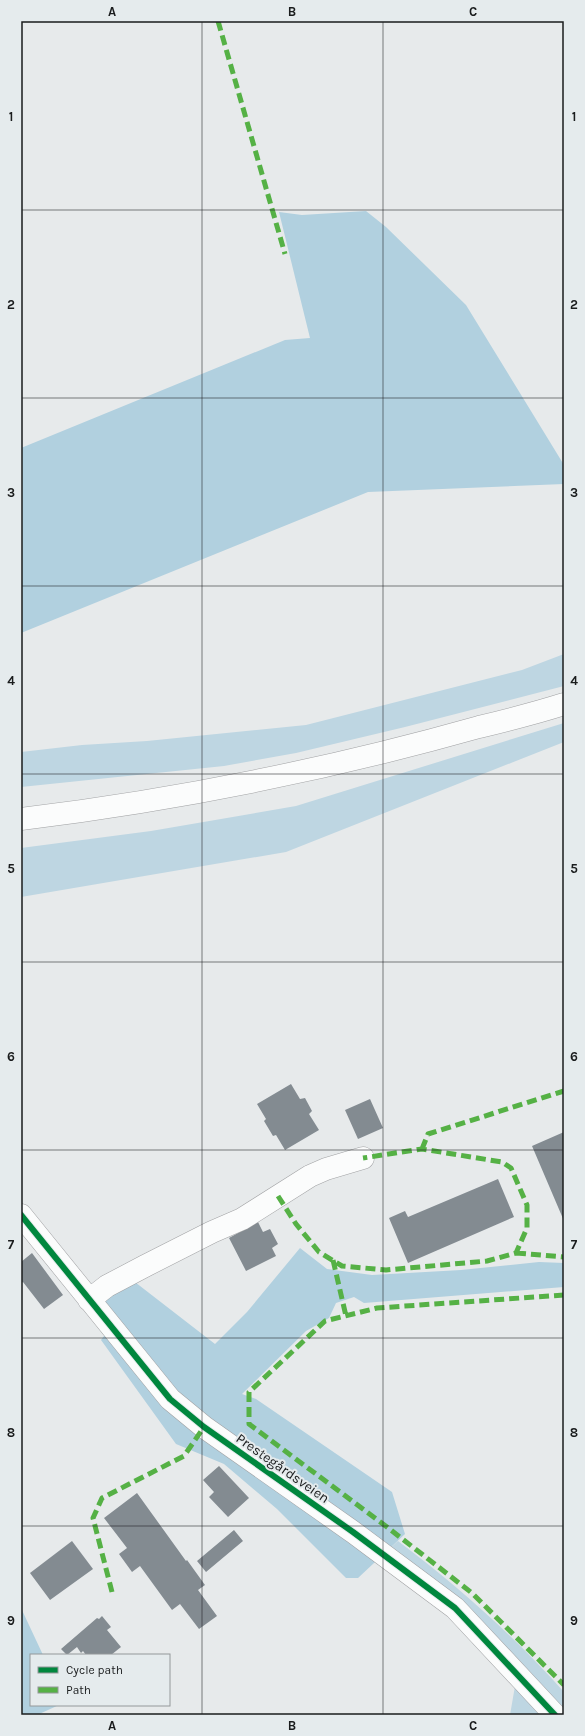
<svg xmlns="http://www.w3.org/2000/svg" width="585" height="1736" font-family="Karla,sans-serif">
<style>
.green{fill:#bed6e2}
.forest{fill:#b1d0df}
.building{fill:#838b91}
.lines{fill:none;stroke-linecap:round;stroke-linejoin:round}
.minor-casing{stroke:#a1a2a4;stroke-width:23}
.major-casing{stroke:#a1a2a4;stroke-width:23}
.minor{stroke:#fbfcfc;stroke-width:22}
.major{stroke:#fbfcfc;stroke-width:22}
.quiet{stroke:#55b145;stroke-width:5;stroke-dasharray:10 5;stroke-linecap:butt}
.cycleway-casing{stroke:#e5ebed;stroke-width:8}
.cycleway{stroke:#00873e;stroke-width:6}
.grid{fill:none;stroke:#1a1c1d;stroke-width:1;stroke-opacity:0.55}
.labels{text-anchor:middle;stroke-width:4;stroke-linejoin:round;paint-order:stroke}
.street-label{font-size:14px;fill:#1a1c1d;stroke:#e5ebed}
.neatline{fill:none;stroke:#1a1c1d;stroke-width:1.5}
.grid-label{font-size:13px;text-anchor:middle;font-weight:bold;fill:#1a1c1d}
</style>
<rect width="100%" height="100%" fill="#e7eaeb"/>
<path class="green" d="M564,654V686L405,727L296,753L224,766L21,787V752L82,745L147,741L306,725L522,670Z
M564,723V742L286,852L21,897V848L151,831L296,806Z
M398,1541C458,1586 514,1636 564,1692V1709L490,1631L389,1549Z
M515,1686L542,1715H510Z"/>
<path class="forest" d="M366,211L386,227L466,305L564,465V484L368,492L21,633V448L285,340L310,338L279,212L302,215Z
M300,1248L327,1269L372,1275L461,1270L539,1262L564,1263V1287L364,1303L354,1297L336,1303L329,1318L306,1331L242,1394L256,1399L392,1492L405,1534L358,1578H346L277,1509L224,1464L176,1444L101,1340L117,1319L100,1297L131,1279L215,1344L247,1312Z
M21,1608L43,1655H31V1705H59L37,1715H21Z"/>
<path class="building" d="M291,1084L300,1099L305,1098L312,1111L309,1114L319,1130L285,1150L276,1135L273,1136L264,1121L266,1119L257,1104Z
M370,1099L383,1128L358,1139L345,1110Z
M564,1132V1221L532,1146Z
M498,1179L514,1217L408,1263L389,1218L405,1211L408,1217Z
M258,1222L263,1232L270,1229L278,1244L272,1248L276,1256L246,1271L229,1238Z
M32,1253L63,1295L44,1309L23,1282L21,1283V1262Z
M219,1466L249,1498L228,1517L209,1497L214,1492L203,1480Z
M137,1493L186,1561L187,1560L205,1585L198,1590L217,1616L199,1629L180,1604L172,1610L140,1566L132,1572L119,1554L127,1548L104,1518Z
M234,1530L243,1541L206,1572L197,1561Z
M72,1541L93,1569L50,1600L30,1573Z
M102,1616L111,1627L107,1630L121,1647L111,1655H86L83,1651L81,1653L77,1647L67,1655L61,1649L97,1618L99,1619Z"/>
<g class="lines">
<defs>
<path id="minor" d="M21,1215L170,1399L204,1427L353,1532L455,1608L555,1715
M89,1300L107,1286L145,1266L212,1232L242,1219L310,1176L326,1169L363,1158"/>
<path id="major" d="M21,819C176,800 330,769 479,727C508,720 536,713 564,704"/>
</defs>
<use href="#minor" class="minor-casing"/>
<use href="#major" class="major-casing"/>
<use href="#minor" class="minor"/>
<use href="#major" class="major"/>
<path class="quiet" d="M218,21L285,254
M422,1149L428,1134L564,1091
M278,1196L296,1224L319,1252L342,1266L386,1270L487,1261L516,1253L527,1228V1205L511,1168L502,1162L422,1149L363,1158
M516,1253L564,1257
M333,1260L346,1316
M564,1295L377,1308L325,1321L249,1392V1424L387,1527L472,1593L564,1685
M112,1592L93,1518L102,1498L184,1456L204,1427"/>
<defs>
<path id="cycleway" d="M21,1215L170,1399L204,1427L353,1532L455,1608L555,1715"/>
</defs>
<use href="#cycleway" class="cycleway-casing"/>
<use href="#cycleway" class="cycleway"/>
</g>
<path class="grid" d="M202,21V1715M383,21V1715M21,210H564M21,398H564M21,586H564M21,774H564M21,962H564M21,1150H564M21,1338H564M21,1526H564"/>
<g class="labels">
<g class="street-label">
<text transform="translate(283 1468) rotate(35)" y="5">Prestegårdsveien</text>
</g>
</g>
<rect width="585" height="1736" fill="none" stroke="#e5ebed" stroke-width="44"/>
<rect x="30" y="1654" width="140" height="52" fill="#e5ebed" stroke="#94989a"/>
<rect x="38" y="1667" width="20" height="6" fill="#00873e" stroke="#94989a"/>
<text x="66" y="1674" font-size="12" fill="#1a1c1d">Cycle path</text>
<rect x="38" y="1687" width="20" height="6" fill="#55b145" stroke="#94989a"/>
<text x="66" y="1694" font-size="12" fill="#1a1c1d">Path</text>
<rect x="22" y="22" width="541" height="1692" class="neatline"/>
<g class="grid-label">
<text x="112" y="16">A</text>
<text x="292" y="16">B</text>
<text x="473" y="16">C</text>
<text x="11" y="121">1</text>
<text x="574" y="121">1</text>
<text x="11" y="309">2</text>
<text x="574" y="309">2</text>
<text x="11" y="497">3</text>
<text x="574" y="497">3</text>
<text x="11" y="685">4</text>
<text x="574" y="685">4</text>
<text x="11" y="873">5</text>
<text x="574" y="873">5</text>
<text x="11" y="1061">6</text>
<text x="574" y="1061">6</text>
<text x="11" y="1249">7</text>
<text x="574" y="1249">7</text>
<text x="11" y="1437">8</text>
<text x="574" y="1437">8</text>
<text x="11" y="1625">9</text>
<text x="574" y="1625">9</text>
<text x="112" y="1730">A</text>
<text x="292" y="1730">B</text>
<text x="473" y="1730">C</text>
</g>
</svg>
